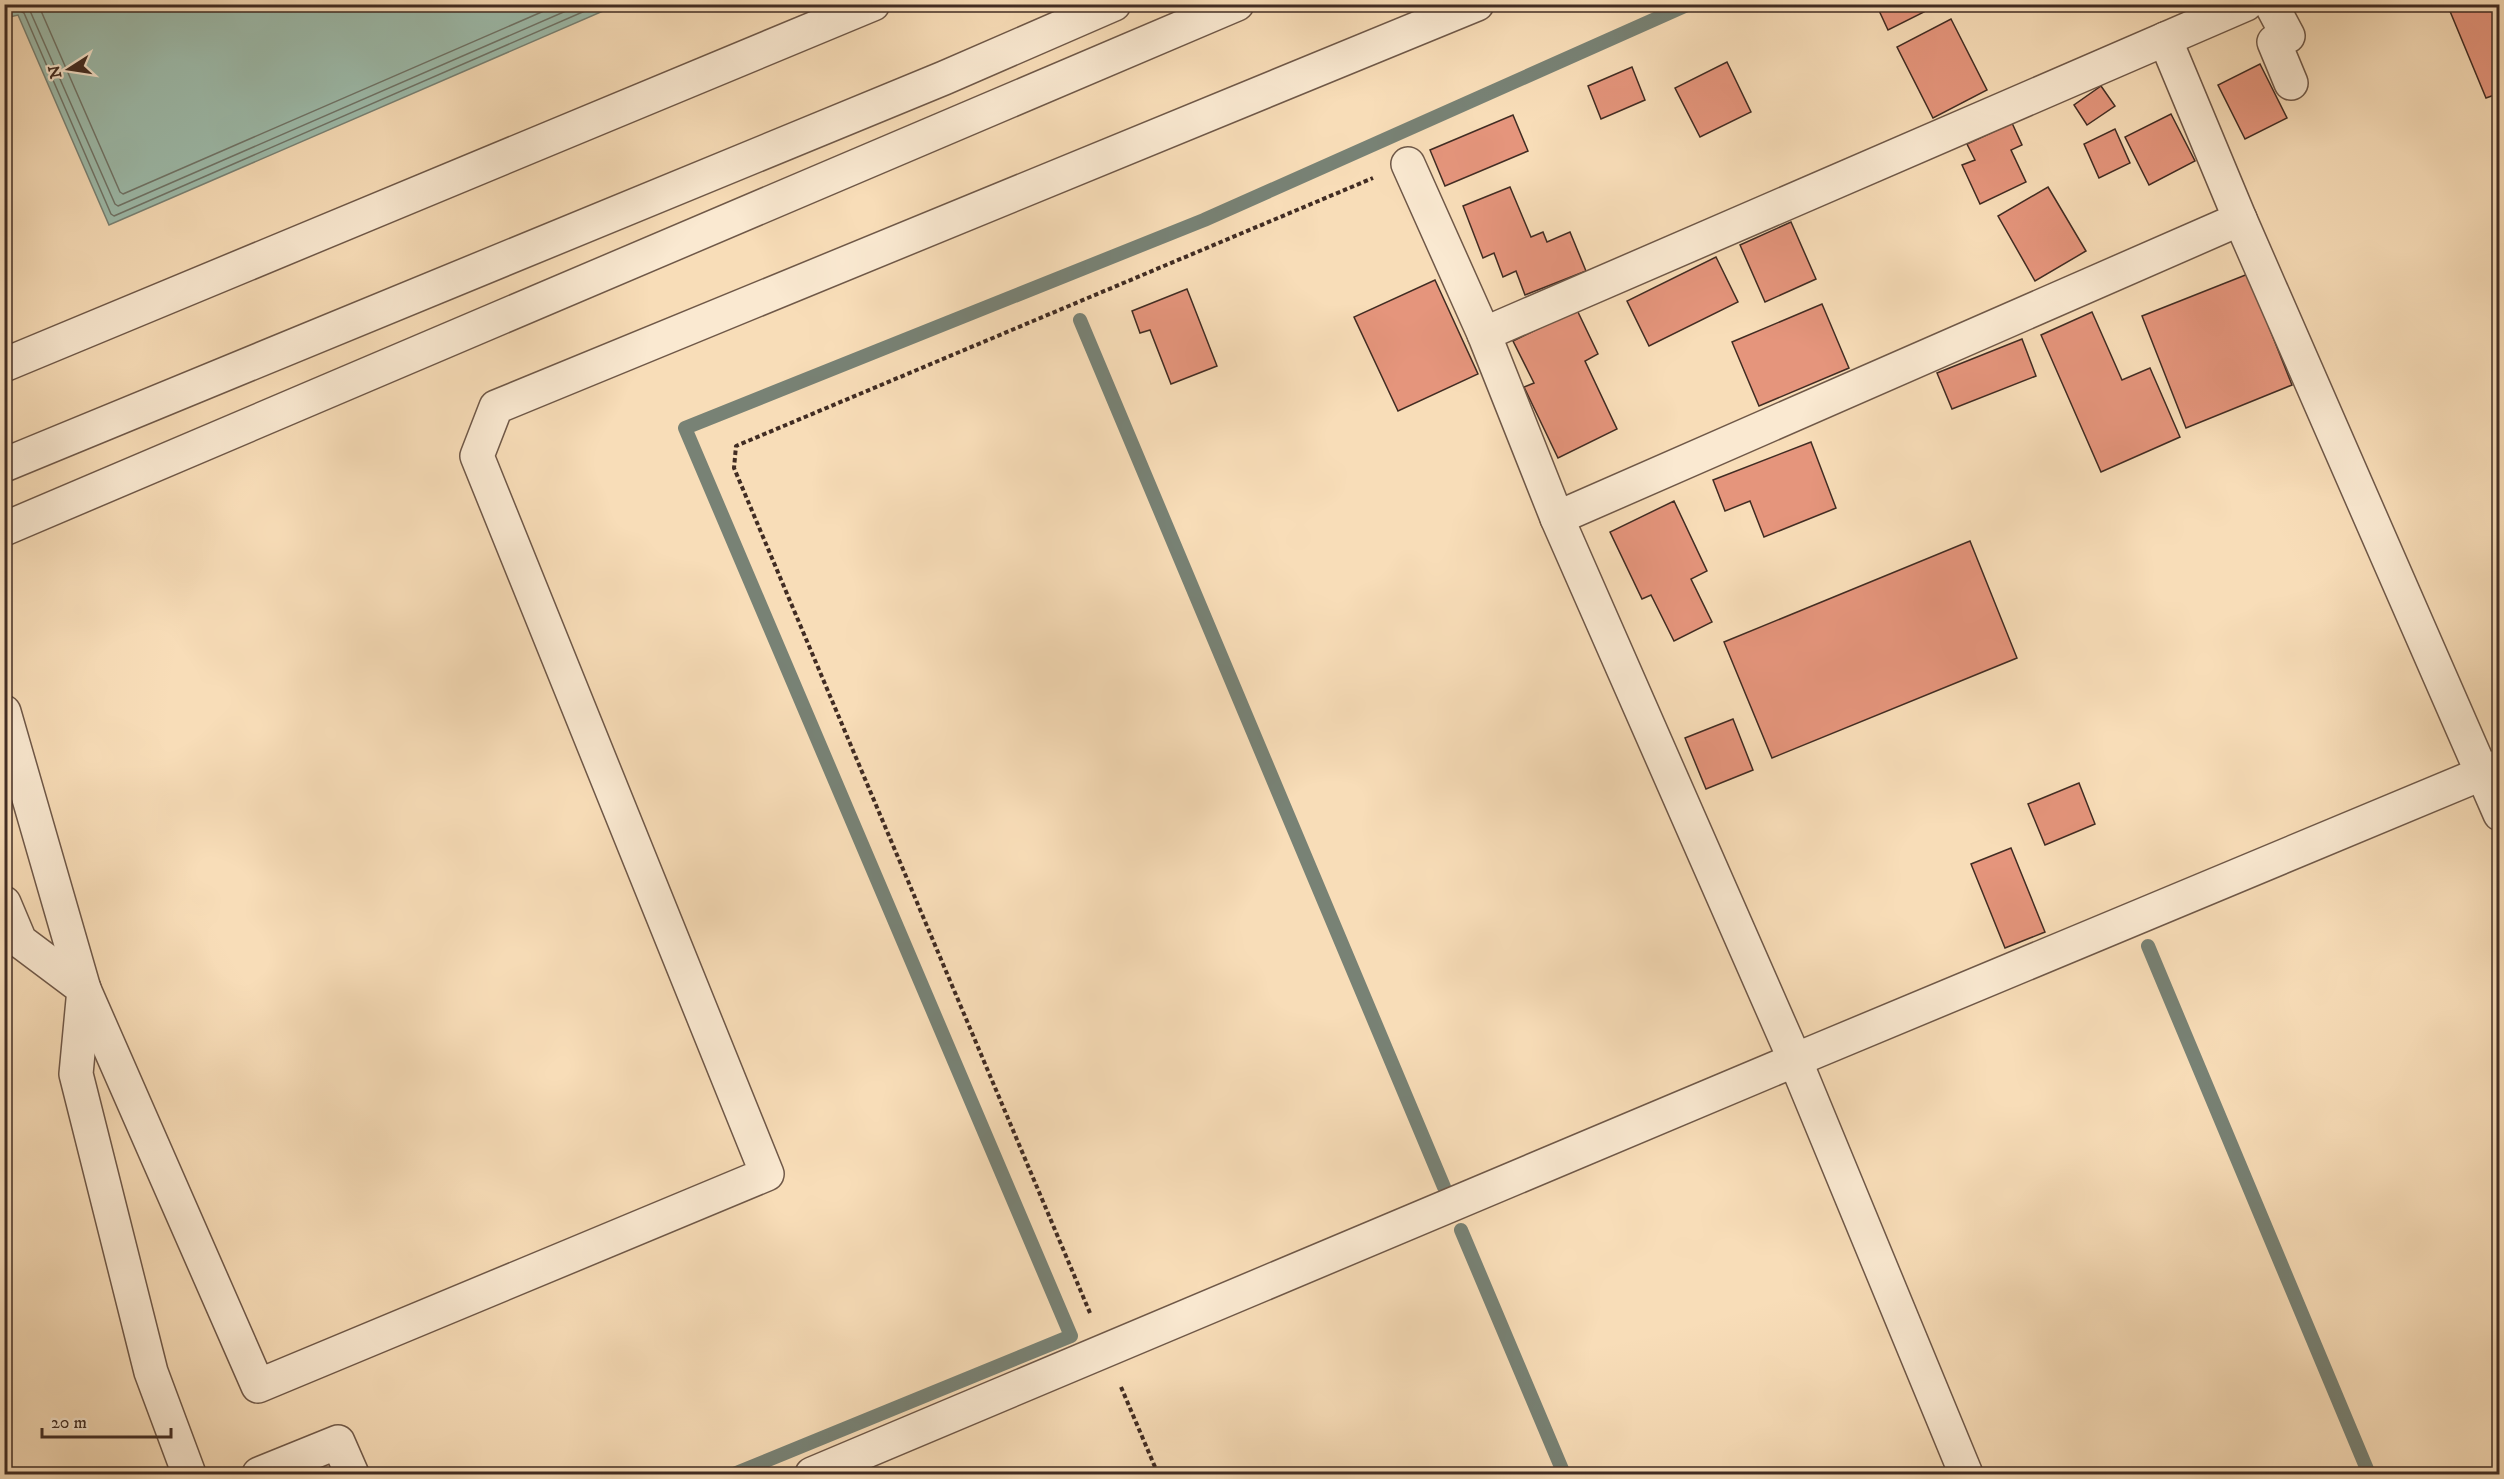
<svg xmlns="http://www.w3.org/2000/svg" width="2504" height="1479" viewBox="0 0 2504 1479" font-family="'IM FELL DW Pica',serif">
<rect width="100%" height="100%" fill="#f8ddb8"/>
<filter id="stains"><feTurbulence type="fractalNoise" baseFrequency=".00333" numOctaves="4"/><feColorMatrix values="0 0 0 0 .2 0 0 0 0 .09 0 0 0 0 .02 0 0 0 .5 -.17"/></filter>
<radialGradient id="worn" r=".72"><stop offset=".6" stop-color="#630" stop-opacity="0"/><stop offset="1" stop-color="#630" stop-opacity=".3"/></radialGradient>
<!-- water -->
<path fill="#9dbcac" stroke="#788275" stroke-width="1.5" d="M5,4H616L617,5L109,225L18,15L5,18Z"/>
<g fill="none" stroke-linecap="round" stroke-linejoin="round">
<!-- shore -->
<g stroke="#6f7468" stroke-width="1.5">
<path d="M27,4L115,204L118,206L582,4"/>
<path d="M38,4L120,192L123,194L560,4"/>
<path d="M4,12L17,9L24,13L111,214L114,216L601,4"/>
</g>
<!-- stream -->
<g stroke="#788275" stroke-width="14">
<path d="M1080,320L1444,1187"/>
<path d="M2148,946L2369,1474"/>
<path d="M1461,1230L1564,1474"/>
<path d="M4,1472L5,1474"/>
<path d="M734,1474L1071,1336L685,428L1204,220L1689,4"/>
</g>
</g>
<!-- building -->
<g fill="#e5957c" stroke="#412c23" stroke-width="1.5">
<path d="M1876,4H1920L1924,12L1888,30Z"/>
<path d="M2427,4H2441L2429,10Z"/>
<path d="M2447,4H2500V93L2486,98Z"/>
<path d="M1951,19L1987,90L1933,118L1897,47Z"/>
<path d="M1727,62L1751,112L1700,137L1675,88Z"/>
<path d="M2260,64L2287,118L2245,139L2218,85Z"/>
<path d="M1632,67L1645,100L1601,119L1588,86Z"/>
<path d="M2101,86L2115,106L2087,125L2074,105Z"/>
<path d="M2171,114L2195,161L2149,185L2125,137Z"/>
<path d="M1513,115L1528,151L1445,186L1430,150Z"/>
<path d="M2012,123L2022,145L2011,150L2026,182L1980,204L1962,165L1975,160L1967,144Z"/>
<path d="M2115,129L2130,163L2099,178L2084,144Z"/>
<path d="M1510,187L1531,237L1543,232L1547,242L1570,232L1586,271L1525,295L1516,271L1503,277L1494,253L1483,258L1463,206Z"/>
<path d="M2048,187L2086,251L2035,281L1998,216Z"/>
<path d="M1791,222L1816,279L1765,302L1740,245Z"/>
<path d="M1716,257L1738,302L1649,346L1627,301Z"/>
<path d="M2248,274L2292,385L2186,428L2142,316Z"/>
<path d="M1435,280L1478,374L1398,411L1354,317Z"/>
<path d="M1187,289L1217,366L1171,384L1150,330L1140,333L1132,311Z"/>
<path d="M1822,304L1849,368L1759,406L1732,342Z"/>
<path d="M1577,310L1598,354L1585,361L1617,429L1558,458L1524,387L1534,383L1513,341Z"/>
<path d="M2092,312L2122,380L2150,368L2180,437L2101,472L2041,335Z"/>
<path d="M2022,339L2036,376L1952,409L1937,373Z"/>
<path d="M1811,442L1836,508L1764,537L1750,501L1725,511L1713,480Z"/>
<path d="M1674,501L1707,571L1691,579L1712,622L1674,641L1651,595L1642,599L1610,532Z"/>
<path d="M1970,541L2017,658L1772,758L1724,642Z"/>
<path d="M1733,719L1753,770L1706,789L1685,738Z"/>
<path d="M2079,783L2095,824L2045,845L2028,804Z"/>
<path d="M2011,848L2045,932L2005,948L1971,864Z"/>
</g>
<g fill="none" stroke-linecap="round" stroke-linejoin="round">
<defs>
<g id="minor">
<path d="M2271,4L2288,36L2274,42L2291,83"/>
<path d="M2165,39L2240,219L2500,814"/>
<path d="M1408,164L1484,334L1557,518L1795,1060L1966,1474"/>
<path d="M1484,334L2246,4"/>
<path d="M4,365L873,4"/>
<path d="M4,465L944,78L1114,4"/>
<path d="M1557,518L2240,219"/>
<path d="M4,529L1237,4"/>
<path d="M4,712L84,989L258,1386L767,1174L477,456L496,407L1477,4"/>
<path d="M4,903L20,941L84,989L76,1074L151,1372L189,1474"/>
<path d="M259,1474L338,1442L352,1474"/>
<path d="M812,1474L1795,1060L2500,766"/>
</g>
</defs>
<!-- minor casing -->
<use href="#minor" stroke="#6f5848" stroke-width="36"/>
<!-- path -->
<g stroke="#412c23" stroke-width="4" stroke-dasharray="4.5 3" stroke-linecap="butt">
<path d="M1090,1313L734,468L736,446L1373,178"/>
<path d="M1121,1387L1158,1474"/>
</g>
<!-- minor -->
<use href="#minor" stroke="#fae9d1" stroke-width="33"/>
</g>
<!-- margin -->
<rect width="2504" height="1479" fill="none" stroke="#f8ddb8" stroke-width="24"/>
<rect x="6" y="6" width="2492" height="1467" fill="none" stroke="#412c23" stroke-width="3"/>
<rect x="12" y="12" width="2480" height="1455" fill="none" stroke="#412c23" stroke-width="1.5"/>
<!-- north arrow -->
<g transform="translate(69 69) rotate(258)" stroke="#fae9d1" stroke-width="4.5" paint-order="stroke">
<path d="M0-4.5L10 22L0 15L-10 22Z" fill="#412c23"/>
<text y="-9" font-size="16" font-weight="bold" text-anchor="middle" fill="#412c23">N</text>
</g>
<!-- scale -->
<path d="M42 1428v9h129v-9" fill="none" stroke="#412c23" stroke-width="3"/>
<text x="51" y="1428" font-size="18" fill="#412c23" stroke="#fae9d1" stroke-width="4.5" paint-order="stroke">20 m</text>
<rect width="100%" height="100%" filter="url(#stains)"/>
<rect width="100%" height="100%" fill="url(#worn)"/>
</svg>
